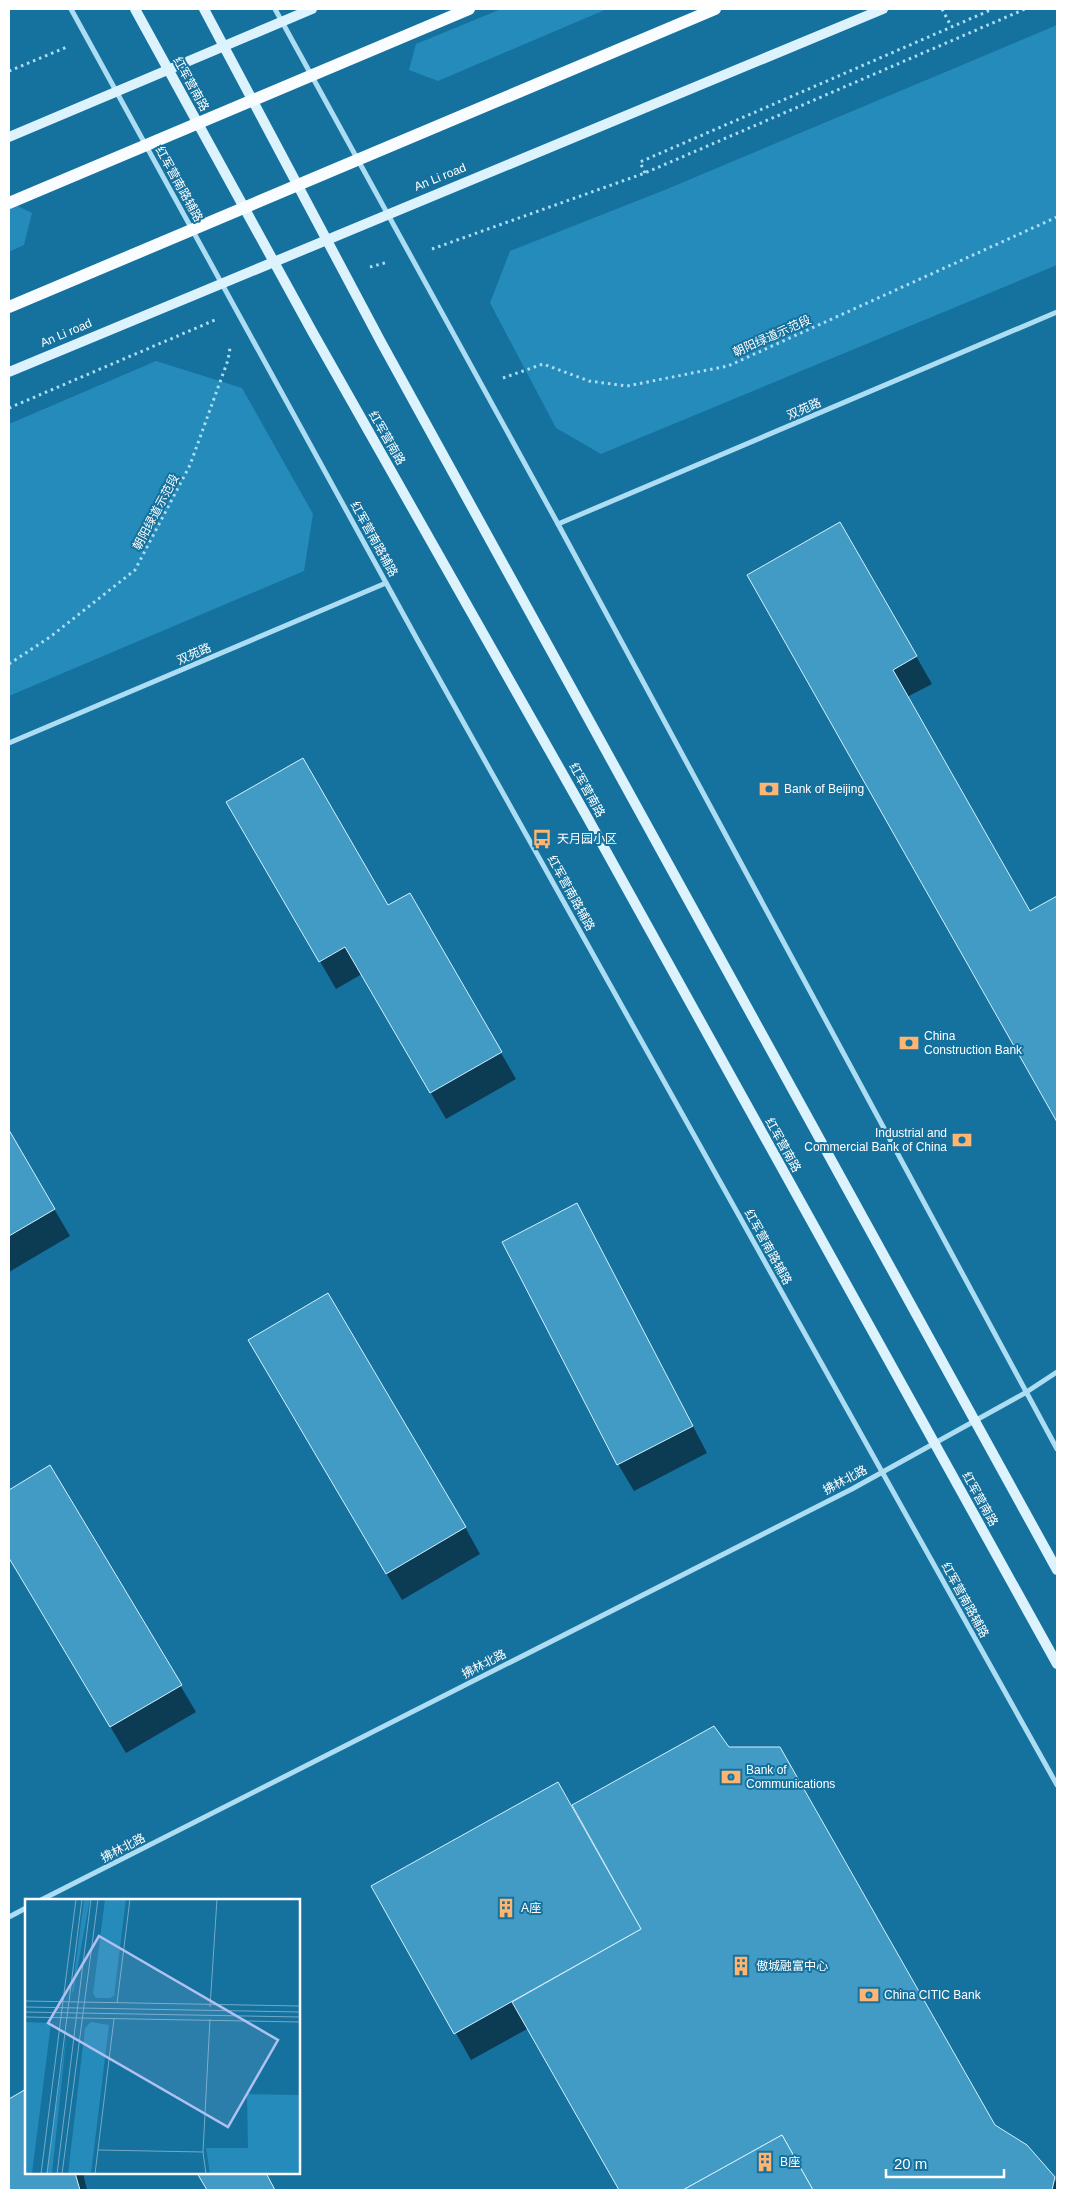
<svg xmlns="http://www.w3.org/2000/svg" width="1066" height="2199" viewBox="0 0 1066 2199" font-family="Arial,'Noto Sans SC',sans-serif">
<rect width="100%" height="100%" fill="#15719e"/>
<!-- green -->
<g fill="#248bbb">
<path d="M501,9H607L438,81L409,70L416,44Z"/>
<path d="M1057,25V265L601,454L556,428L490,303L510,251L667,189Z"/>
<path d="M9,202L32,213L24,245L9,252Z"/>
<path d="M156,361L242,388L313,514L304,571L9,696V424Z"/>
</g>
<!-- shadow -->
<g fill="#0007">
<path d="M840,523L932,684L907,697L1030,913L1057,898V1119L748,575Z"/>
<path d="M228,802L388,907L410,894L516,1079L446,1119L362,974L336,989Z"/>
<path d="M9,1132L70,1236L9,1272Z"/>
<path d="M577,1204L707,1453L634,1491L618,1464Z"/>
<path d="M265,1367L465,1527L480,1554L402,1600Z"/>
<path d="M50,1467L196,1712L126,1753L9,1557V1491Z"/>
<path d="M714,1727L995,2126L1054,2178L1057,2184V2190H620L529,2028L471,2060L373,1886L571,1807Z"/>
<path d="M26,2091V2173H83L87,2190H9V2100Z"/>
<path d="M199,2173H265L275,2190H209Z"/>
</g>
<!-- building -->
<g fill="#429bc5" stroke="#d5f0fd">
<path d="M840,522L917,656L893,670L1030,911L1057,896V1122L747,575Z"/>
<path d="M303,758L388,905L410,893L502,1052L430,1093L345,947L319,962L226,802Z"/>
<path d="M9,1130L55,1209L9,1236Z"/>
<path d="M577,1203L693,1426L617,1465L502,1242Z"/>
<path d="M328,1293L466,1527L386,1574L248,1340Z"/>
<path d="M50,1465L182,1685L110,1727L9,1558V1490Z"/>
<path d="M714,1726L729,1747H780L995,2125L1027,2145L1055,2177L1052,2190H813L782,2135L683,2190H619L512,2002L641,1929L572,1805Z"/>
<path d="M558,1782L641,1929L454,2034L371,1886Z"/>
<path d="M26,2089V2173H75L80,2190H9V2099Z"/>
<path d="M782,2135L813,2190H683Z"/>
<path d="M197,2173H266L275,2190H207Z"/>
</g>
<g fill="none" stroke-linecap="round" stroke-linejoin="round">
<!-- path -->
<g stroke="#acddf3" stroke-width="3" stroke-dasharray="2.5 4" stroke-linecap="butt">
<path d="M942,9L951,26"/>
<path d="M9,71L67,47"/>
<path d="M645,173L640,162L993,9"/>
<path d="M432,249L645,173L1025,9"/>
<path d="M370,267L388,262"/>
<path d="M503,378L543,364L589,381L627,386L728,366L1057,217"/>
<path d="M9,408L215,320"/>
<path d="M9,664L50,637L135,570L190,465L228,360L230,348"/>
</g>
<!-- street -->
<g stroke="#acddf3" stroke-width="5">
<path d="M71,9L418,641L1057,1785"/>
<path d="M275,9L558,524L1057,1449"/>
<path d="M558,524L1057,312"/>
<path d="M9,743L386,583"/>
<path d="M41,1900L852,1489L1025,1393L1057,1372"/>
<path d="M9,1917L26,1908"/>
</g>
<!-- secondary -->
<g stroke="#dcf2fd" stroke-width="10">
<path d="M135,9L313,333L586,815L1057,1664"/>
<path d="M204,9L381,342L1057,1570"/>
<path d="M9,137L312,9"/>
<path d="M9,372L883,9"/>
</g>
<!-- primary -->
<g stroke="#f9fdff" stroke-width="12">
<path d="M9,203L469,9"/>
<path d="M9,307L715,9"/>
</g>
</g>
<!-- icons -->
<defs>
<symbol id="bank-bare" viewBox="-9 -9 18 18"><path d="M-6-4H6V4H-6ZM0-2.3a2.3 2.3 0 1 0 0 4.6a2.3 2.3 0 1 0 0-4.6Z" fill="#ffb46f" stroke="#15719e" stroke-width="2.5" paint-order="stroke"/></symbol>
<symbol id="bus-bare" viewBox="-9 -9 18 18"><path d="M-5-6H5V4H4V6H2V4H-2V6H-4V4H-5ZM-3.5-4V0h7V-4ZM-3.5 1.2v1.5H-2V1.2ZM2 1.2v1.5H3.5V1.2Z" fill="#ffb46f" stroke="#15719e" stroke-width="2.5" paint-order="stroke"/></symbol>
<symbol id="building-bare" viewBox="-9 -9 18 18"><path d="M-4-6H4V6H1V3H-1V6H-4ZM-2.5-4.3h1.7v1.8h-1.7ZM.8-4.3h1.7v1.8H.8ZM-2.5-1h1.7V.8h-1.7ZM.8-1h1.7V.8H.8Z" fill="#ffb46f" stroke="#15719e" stroke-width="2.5" paint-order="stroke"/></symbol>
</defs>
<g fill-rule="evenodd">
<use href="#bank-bare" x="755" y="775" width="28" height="28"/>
<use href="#bus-bare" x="528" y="825" width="28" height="28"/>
<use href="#bank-bare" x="895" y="1029" width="28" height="28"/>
<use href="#bank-bare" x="948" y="1126" width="28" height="28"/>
<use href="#bank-bare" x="717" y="1763" width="28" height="28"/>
<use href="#building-bare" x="492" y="1894" width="28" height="28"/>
<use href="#building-bare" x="727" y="1952" width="28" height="28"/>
<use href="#bank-bare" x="855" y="1981" width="28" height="28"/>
<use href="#building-bare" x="751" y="2148" width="28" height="28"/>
</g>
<g text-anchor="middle" stroke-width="4" stroke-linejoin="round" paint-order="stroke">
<!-- street labels -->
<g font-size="12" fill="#fff" stroke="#15719e">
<text transform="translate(191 84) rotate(61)" y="4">红军营南路</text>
<text transform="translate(440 177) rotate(-22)" y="4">An Li road</text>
<text transform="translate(179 184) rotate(61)" y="4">红军营南路辅路</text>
<text transform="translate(66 333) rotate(-23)" y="4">An Li road</text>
<text transform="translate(772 336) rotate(-24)" y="4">朝阳绿道示范段</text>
<text transform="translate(804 409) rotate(-23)" y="4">双苑路</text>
<text transform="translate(387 438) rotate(60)" y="4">红军营南路</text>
<text transform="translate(156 512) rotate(-62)" y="4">朝阳绿道示范段</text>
<text transform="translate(374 539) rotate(61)" y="4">红军营南路辅路</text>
<text transform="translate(194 654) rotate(-23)" y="4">双苑路</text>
<text transform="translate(587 790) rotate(61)" y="4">红军营南路</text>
<text transform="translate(571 893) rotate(61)" y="4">红军营南路辅路</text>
<text transform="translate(783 1145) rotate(61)" y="4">红军营南路</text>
<text transform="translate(768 1247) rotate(61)" y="4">红军营南路辅路</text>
<text transform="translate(845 1480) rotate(-28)" y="4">拂林北路</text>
<text transform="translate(980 1499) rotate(61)" y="4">红军营南路</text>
<text transform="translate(965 1600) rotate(61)" y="4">红军营南路辅路</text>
<text transform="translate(484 1664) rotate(-27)" y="4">拂林北路</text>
<text transform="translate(123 1848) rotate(-27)" y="4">拂林北路</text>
</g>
<!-- poi labels -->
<g font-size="12" fill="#fff" stroke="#15719e" text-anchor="start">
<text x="784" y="793">Bank of Beijing</text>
<text x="557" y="843">天月园小区</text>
<text x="924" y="1040">China<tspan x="924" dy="14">Construction Bank</tspan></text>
<text x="947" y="1137" text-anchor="end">Industrial and<tspan x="947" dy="14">Commercial Bank of China</tspan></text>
<text x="746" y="1774">Bank of<tspan x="746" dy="14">Communications</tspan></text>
<text x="521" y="1912">A座</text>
<text x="756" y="1970">傲城融富中心</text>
<text x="884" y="1999">China CITIC Bank</text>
<text x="780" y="2166">B座</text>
</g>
</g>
<!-- overview -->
<g transform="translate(25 1899)">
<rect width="275" height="275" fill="#15719e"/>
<path d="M59,0H65L48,94L47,93ZM80,0H101L89,97L85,99H71L68,95ZM0,123L26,124L7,275H0ZM66,123L84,126L66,275H43L60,129ZM42,132L27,275H21ZM222,195L275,196V275H185L181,249H223Z" fill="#248bbb"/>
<path fill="none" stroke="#73aac5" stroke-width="1" d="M0,102L275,107M92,104L105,0M0,108L275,113M185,108L192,0M0,113L275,118M0,118L275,123M73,251L178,253M16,275L51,0M22,275L57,0M32,275L66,0M37,275L73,0M70,275L89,120M181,275L178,253L185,120"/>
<path fill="#b0c1f1" fill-opacity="0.15" stroke="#b0c1f1" stroke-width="2.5" d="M74,37L253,141L203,228L23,124Z"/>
<rect width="275" height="275" fill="none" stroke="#fff" stroke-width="2.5"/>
</g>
<!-- border -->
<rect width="1066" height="2199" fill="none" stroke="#ffffff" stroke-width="20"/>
<!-- scale -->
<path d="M886 2169v8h118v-8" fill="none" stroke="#ffffff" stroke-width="2.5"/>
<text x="894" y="2169" font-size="15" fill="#ffffff" stroke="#15719e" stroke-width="4" paint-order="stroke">20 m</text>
</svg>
